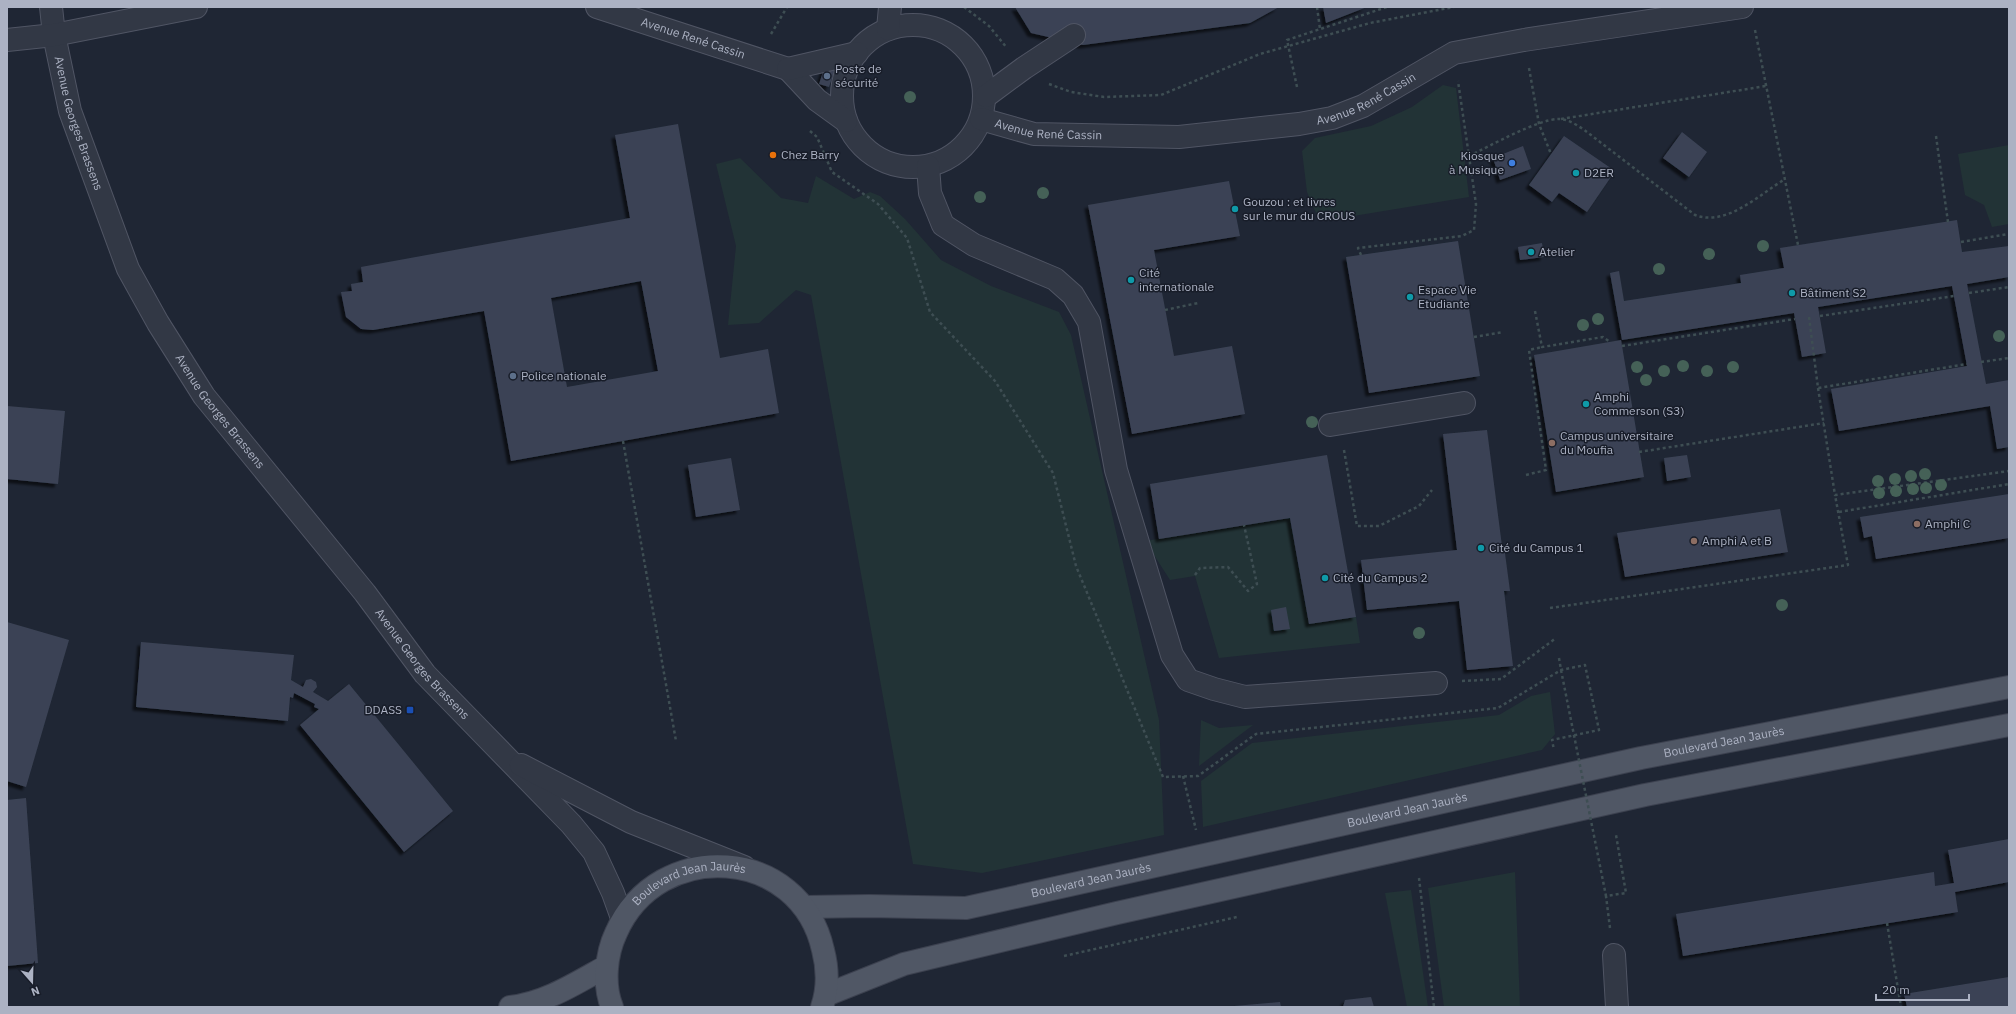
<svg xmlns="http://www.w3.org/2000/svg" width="2016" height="1014" viewBox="0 0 2016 1014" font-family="'IBM Plex Sans',sans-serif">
<defs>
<filter id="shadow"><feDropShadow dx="-3.5" dy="3.5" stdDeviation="1" flood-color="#0009"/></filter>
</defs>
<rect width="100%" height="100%" fill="#1f2634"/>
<!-- green -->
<g fill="#223336">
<path d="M1443,85L1456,88L1469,197L1335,219L1316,213L1307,192L1302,151L1315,138L1371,126L1412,107Z"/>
<path d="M2009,145V224L1992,227L1984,205L1965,195L1958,154Z"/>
<path d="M740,158L781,198L808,203L816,176L854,199L870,192L880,196L905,219L941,260L991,286L1059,312L1071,335L1159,720L1164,835L982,873L913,864L811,295L796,290L759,323L728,325L736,246L716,164Z"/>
<path d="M1290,518L1309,624L1356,617L1360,643L1219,658L1195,576L1170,580L1145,541Z"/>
<path d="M1550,692L1555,734L1542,750L1203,827L1201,781L1252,743L1499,715L1531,696Z"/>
<path d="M1201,720L1219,728L1253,725L1199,766Z"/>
<path d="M1515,872L1520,1007H1444L1428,888Z"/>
<path d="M1411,890L1428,1007H1407L1385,893Z"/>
</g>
<!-- building -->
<g fill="#3b4355" fill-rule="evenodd" filter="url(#shadow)">
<path d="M1015,7H1279L1250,23L1083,45L1031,33Z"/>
<path d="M1323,7H1367L1326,23Z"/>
<path d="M825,66L835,69L829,87L819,84Z"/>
<path d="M678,124L720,358L768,349L779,413L511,461L484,311L373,330L361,329L346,317L341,292L352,291L351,284L363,282L361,267L630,218L615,135ZM641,281L658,371L567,387L551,298Z"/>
<path d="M1682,132L1707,152L1689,177L1663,158Z"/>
<path d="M1564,136L1615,171L1587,212L1559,193L1552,202L1529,185Z"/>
<path d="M1523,146L1531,169L1500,180L1493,158Z"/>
<path d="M1229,181L1240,236L1154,250L1174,356L1232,346L1245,414L1132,434L1088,205Z"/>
<path d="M1957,220L1962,252L2009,246V277L1967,284L1986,384L2009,380V447L1997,449L1990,406L1839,431L1831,389L1967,366L1952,286L1818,307L1826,353L1802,357L1794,313L1622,340L1610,273L1619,271L1624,301L1741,283L1740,275L1784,268L1780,248Z"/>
<path d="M1458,241L1480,376L1369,393L1346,257Z"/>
<path d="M1542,243L1544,257L1520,260L1518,247Z"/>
<path d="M1621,340L1644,477L1556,492L1534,355Z"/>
<path d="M7,406L65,411L58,484L7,479Z"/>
<path d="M1487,430L1502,546H1504L1510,591H1504L1513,666L1467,670L1459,601L1367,610L1361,560L1457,550L1443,434Z"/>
<path d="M1327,455L1356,617L1309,624L1290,518L1159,539L1150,484Z"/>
<path d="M1687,455L1691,477L1667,481L1664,458Z"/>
<path d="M731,458L740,510L696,517L688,465Z"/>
<path d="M2009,494V538L1876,559L1872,536L1864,538L1860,517Z"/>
<path d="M1780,509L1788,552L1625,577L1617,533Z"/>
<path d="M1286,607L1290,629L1274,631L1271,610Z"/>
<path d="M7,622L69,640L26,787L7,781Z"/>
<path d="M141,642L294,655L291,680L303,687L306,680L311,679L316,682L317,687L313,692L328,701L349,684L453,811L404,852L300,725L319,709L314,707L315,704L294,693L293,698L290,697L288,721L136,707Z"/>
<path d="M26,798L38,963L7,966V800Z"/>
<path d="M2009,839V882L1955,892L1958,912L1683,956L1676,914L1934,872L1935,886L1954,883L1948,850Z"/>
<path d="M2009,977V1007H1907L1904,994Z"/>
<path d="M1371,997L1374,1007H1343L1345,1000Z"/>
<path d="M1280,1002L1281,1007H1234V1006Z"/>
</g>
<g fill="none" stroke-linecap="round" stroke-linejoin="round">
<defs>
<g id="minor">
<path id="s1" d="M51,7L54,35L70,111L128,269L158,323L204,396L365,593L425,674L571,824L594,852L613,893L622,918"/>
<path id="s2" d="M597,7L788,69"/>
<circle cx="913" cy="96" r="71"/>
<path d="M888,29L890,7"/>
<path d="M7,40L54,35L196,7"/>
<path d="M788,69L817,100L846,121"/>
<path d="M788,69L857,53"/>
<path d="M986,96L1024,68L1074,35"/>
<path id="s3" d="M981,119L1034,134L1179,137L1299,124L1332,118L1363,106L1454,53L1524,40L1742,7"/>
<path d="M928,166L930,193L943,225L974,245L1055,279L1073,295L1089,322L1116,470L1172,655L1188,680L1214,689L1245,697L1436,683"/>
<path d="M1330,425L1464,403"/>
<path d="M521,765L631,822L744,867"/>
<path d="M1614,955L1617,1007"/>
</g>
<g id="major">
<path id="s4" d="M804,907L869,906L966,908L1641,758L2009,687"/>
<path d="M826,995L904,964L1117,913L1645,795L2009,725"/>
<path d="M510,1007C546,1003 576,983 607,966"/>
<path id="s5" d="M612,1007C603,985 606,954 616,933C658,837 800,846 823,950C828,969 828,989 822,1007"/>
</g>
</defs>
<!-- minor casing -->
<use href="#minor" stroke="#505564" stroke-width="24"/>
<!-- major casing -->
<use href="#major" stroke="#3c414f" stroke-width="24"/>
<!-- path -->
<g stroke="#3e4e53" stroke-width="2.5" stroke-dasharray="3 3" stroke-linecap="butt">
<path d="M964,7L989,26L1007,48"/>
<path d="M1317,7L1320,29"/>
<path d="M1755,30L1798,245"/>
<path d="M771,34L787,7"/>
<path d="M1529,68L1539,124L1551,154"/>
<path d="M1049,84L1071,92L1104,97L1161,95L1260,54L1370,23L1454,7"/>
<path d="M1297,87L1287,40L1387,7"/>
<path d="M1561,119L1766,86"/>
<path d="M810,131L817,137L832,172L878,204L907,238L930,312L995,381L1053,473L1076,566L1163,777L1198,776L1256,734L1498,708L1561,670L1585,665L1599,730L1552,740L1554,750"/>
<path d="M1936,136L1948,222"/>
<path d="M1469,156C1490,146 1538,119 1559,119C1569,119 1580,127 1587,132L1695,215C1726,227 1759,195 1785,179"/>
<path d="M1961,242L2009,234"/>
<path d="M1361,255L1358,248L1462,236L1474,230L1476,204L1458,81"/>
<path d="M1969,293L2009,287"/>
<path d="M1165,310L1198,303"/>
<path d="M1535,311L1542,347L1603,337L1610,342"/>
<path d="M1820,316L1954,296"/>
<path d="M1809,317L1818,388L1967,364"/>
<path d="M1474,337L1503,332"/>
<path d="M1622,346L1795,319"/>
<path d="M1981,362L2009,358"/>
<path d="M1818,388L1835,495L2009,471"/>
<path d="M623,441L676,741"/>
<path d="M1344,450L1357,526H1379L1419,506L1432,490"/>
<path d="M1639,452L1824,423"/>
<path d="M1526,475L1546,470L1529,350L1542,347"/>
<path d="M1839,512L2009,484"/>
<path d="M1195,575L1200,568L1228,567L1248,591L1257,584L1244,525"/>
<path d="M1550,608L1848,565L1835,495"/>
<path d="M1559,658L1561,670"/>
<path d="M1462,681L1501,679L1556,638"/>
<path d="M1183,776L1196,830"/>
<path d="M1419,878L1434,1007"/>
<path d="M1887,923L1901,1007"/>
<path d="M1610,928L1606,896L1626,893L1616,835"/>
<path d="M1064,956L1237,917"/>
</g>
<!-- minor -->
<use href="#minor" stroke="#323845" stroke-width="22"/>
<!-- major -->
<use href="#major" stroke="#505765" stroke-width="22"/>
<!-- path-bridge -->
<path stroke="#3e4e53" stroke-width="2.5" stroke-dasharray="3 3" stroke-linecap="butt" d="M1561,670L1606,896"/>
</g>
<!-- trees -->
<g fill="#456157">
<circle cx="910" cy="97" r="6"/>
<circle cx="1043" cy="193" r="6"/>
<circle cx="980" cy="197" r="6"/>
<circle cx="1763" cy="246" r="6"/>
<circle cx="1709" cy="254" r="6"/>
<circle cx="1659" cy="269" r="6"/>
<circle cx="1598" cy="319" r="6"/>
<circle cx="1583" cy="325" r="6"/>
<circle cx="1999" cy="336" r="6"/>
<circle cx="1683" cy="366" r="6"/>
<circle cx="1637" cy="367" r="6"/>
<circle cx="1733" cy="367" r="6"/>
<circle cx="1664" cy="371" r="6"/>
<circle cx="1707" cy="371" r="6"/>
<circle cx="1646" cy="380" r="6"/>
<circle cx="1312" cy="422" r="6"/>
<circle cx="1925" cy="474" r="6"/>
<circle cx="1911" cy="476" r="6"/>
<circle cx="1895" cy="479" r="6"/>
<circle cx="1878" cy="481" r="6"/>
<circle cx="1941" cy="485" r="6"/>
<circle cx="1926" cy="488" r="6"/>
<circle cx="1913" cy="489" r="6"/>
<circle cx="1896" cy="491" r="6"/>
<circle cx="1879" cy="493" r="6"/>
<circle cx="1782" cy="605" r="6"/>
<circle cx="1419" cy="633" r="6"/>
</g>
<!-- markers -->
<g fill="#5c6f8a" stroke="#181d29" stroke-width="1.5">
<circle cx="827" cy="76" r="4"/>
<circle cx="513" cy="376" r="4"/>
</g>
<circle fill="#e8710a" stroke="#181d29" stroke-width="1.5" cx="773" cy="155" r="4"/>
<circle fill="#3f7fe0" stroke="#181d29" stroke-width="1.5" cx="1512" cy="163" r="4"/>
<g fill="#0f9aa8" stroke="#181d29" stroke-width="1.5">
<circle cx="1576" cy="173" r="4"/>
<circle cx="1235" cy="209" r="4"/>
<circle cx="1531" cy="252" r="4"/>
<circle cx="1131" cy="280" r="4"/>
<circle cx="1792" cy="293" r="4"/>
<circle cx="1410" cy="297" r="4"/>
<circle cx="1586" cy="404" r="4"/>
<circle cx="1481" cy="548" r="4"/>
<circle cx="1325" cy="578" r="4"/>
</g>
<g fill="#8d6e63" stroke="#181d29" stroke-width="1.5">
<circle cx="1552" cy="443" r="4"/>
<circle cx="1917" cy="524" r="4"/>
<circle cx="1694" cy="541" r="4"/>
</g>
<rect fill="#1a4fb4" stroke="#181d29" stroke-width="1.5" x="406" y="706" width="8" height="8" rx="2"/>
<g text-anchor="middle" stroke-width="3" stroke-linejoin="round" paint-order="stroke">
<!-- street labels -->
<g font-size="12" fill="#acb2c3" stroke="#181d29">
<text dy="4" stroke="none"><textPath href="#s2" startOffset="101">Avenue René Cassin</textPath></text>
<text dy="4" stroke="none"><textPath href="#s3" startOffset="393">Avenue René Cassin</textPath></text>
<text dy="4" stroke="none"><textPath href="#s1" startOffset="120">Avenue Georges Brassens</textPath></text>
<text dy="4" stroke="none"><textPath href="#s3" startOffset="69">Avenue René Cassin</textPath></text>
<text dy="4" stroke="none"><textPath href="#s1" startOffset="444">Avenue Georges Brassens</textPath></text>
<text dy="4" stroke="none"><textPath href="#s1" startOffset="768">Avenue Georges Brassens</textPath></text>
<text dy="4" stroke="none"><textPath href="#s4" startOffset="938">Boulevard Jean Jaurès</textPath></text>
<text dy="4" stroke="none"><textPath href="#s4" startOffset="614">Boulevard Jean Jaurès</textPath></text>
<text dy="4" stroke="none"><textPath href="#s4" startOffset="290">Boulevard Jean Jaurès</textPath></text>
<text dy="4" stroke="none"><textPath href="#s5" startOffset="172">Boulevard Jean Jaurès</textPath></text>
</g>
<!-- poi labels -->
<g font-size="12" fill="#acb2c3" stroke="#181d29" text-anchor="start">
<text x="835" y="73">Poste de<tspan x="835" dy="14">sécurité</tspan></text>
<text x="781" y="159">Chez Barry</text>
<text x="1504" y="160" text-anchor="end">Kiosque<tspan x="1504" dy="14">à Musique</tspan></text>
<text x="1584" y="177">D2ER</text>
<text x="1243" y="206">Gouzou : et livres<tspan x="1243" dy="14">sur le mur du CROUS</tspan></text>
<text x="1539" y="256">Atelier</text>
<text x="1139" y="277">Cité<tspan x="1139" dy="14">internationale</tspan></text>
<text x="1418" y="294">Espace Vie<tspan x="1418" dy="14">Etudiante</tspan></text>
<text x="1800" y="297">Bâtiment S2</text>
<text x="521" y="380">Police nationale</text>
<text x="1594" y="401">Amphi<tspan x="1594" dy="14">Commerson (S3)</tspan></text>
<text x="1560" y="440">Campus universitaire<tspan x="1560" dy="14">du Moufia</tspan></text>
<text x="1925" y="528">Amphi C</text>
<text x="1702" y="545">Amphi A et B</text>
<text x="1489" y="552">Cité du Campus 1</text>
<text x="1333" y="582">Cité du Campus 2</text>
<text x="402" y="714" text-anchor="end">DDASS</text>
</g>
</g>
<!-- border -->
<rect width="2016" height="1014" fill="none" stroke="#acb2c3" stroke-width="16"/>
<!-- north arrow -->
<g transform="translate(32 982) rotate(160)" stroke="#181d29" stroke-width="3" paint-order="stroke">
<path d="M0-3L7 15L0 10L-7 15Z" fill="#acb2c3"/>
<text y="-6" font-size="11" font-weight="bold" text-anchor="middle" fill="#acb2c3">N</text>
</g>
<!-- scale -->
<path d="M1876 994v6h93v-6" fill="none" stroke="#acb2c3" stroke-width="2"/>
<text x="1882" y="994" font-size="12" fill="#acb2c3" stroke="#181d29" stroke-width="3" paint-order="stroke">20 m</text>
</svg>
